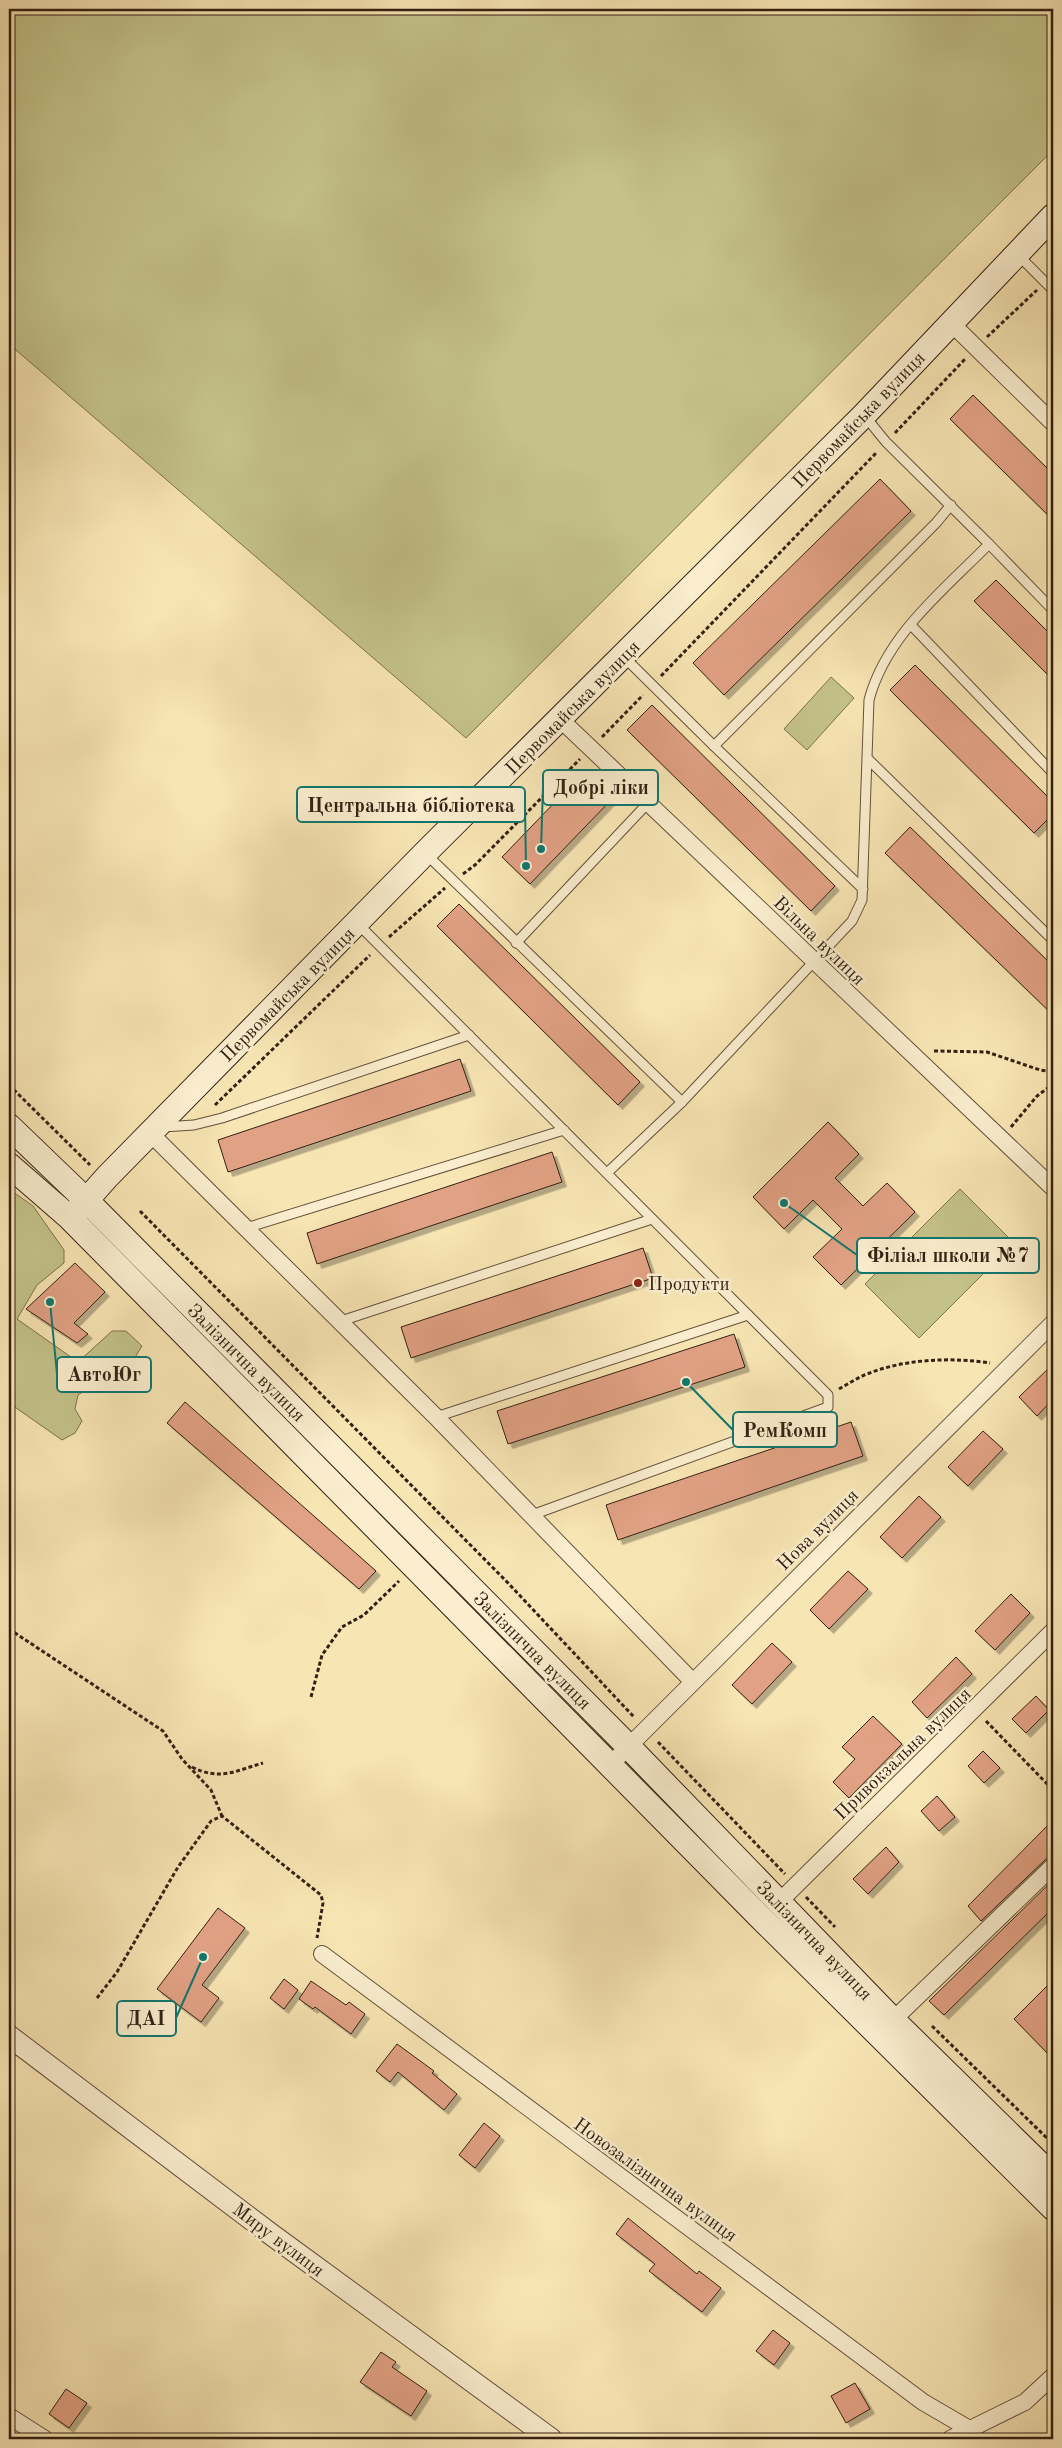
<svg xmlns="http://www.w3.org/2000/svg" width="1062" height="2448" viewBox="0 0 1062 2448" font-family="'Old Standard TT',serif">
<defs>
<filter id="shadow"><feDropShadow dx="4.5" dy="4.5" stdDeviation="0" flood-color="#0004"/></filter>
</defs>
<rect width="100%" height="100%" fill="#f8e5b4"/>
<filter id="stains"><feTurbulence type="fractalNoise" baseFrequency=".004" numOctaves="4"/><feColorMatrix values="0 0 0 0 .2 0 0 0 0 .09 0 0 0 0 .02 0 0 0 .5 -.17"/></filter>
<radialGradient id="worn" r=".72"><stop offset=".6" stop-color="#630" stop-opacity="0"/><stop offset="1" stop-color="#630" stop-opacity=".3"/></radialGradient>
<!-- green -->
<g fill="#c4c289" stroke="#7c714e">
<path d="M9,9H1053V150L466,738L9,344Z"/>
<path d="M831,677L854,698L807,750L784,729Z"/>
<path d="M9,1189L33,1206L64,1250V1263L37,1285L17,1319L78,1362L112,1331H126L142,1346L129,1367L99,1381L78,1395L75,1409L82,1421L75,1433L62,1440L9,1403Z"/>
<path d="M960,1189L1014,1243L919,1338L865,1284Z"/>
</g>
<!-- building -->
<g fill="#e1a184" stroke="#342013" filter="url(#shadow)">
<path d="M973,395L1053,474V520L950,419Z"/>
<path d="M880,479L911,511L724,695L693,663Z"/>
<path d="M996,580L1053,637V680L974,601Z"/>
<path d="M915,665L1053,802V814L1034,833L890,690Z"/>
<path d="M652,705L835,886L811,911L627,730Z"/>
<path d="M585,771L613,798L530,884L502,857Z"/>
<path d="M910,827L1053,966V1015L885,853Z"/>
<path d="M459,904L640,1082L618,1105L437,926Z"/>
<path d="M460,1059L471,1091L228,1172L218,1140Z"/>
<path d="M828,1122L859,1154L835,1178L863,1206L887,1183L915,1212L841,1285L813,1257L842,1229L813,1200L784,1229L753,1197Z"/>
<path d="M552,1152L562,1182L317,1264L307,1233Z"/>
<path d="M643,1248L653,1278L411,1358L401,1327Z"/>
<path d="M75,1263L105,1292L74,1323L88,1334L77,1343L26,1309Z"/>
<path d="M734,1334L745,1367L508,1444L497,1411Z"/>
<path d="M1053,1364V1399L1037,1416L1019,1397Z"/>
<path d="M185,1402L376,1571L359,1589L167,1423Z"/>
<path d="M851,1422L863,1456L618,1540L606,1505Z"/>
<path d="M983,1431L1003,1449L968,1486L948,1467Z"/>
<path d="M919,1496L941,1517L902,1558L880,1537Z"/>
<path d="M848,1571L868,1589L829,1629L810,1610Z"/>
<path d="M1011,1594L1030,1613L995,1650L975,1631Z"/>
<path d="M772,1643L792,1662L752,1704L732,1685Z"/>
<path d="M956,1657L972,1674L927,1718L912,1702Z"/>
<path d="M1036,1696L1049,1710L1026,1733L1012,1719Z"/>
<path d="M873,1716L902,1744L849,1798L833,1782L855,1759L842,1747Z"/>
<path d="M983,1751L1000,1768L984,1783L968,1766Z"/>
<path d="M937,1796L955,1817L939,1831L921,1811Z"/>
<path d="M1053,1820V1856L1046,1859L981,1921L968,1906Z"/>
<path d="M886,1847L899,1862L868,1894L853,1879Z"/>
<path d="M1053,1880V1908L944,2015L929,2001Z"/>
<path d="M218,1908L245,1928L202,1985L219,1998L201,2022L157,1989Z"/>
<path d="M284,1979L298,1990L284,2009L270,1998Z"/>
<path d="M1053,1980V2059L1014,2019Z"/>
<path d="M311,1981L346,2005L349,2002L365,2014L351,2034L315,2007L313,2009L299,1999Z"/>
<path d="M397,2044L434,2071L432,2073L457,2094L444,2110L398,2072L390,2082L376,2071Z"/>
<path d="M484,2123L500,2136L475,2168L459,2155Z"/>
<path d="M628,2218L697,2274L699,2271L721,2288L702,2312L649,2271L655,2264L616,2234Z"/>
<path d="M773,2330L790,2343L774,2365L756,2351Z"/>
<path d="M381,2352L396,2362L392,2367L427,2391L411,2416L360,2382Z"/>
<path d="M855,2383L870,2409L846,2423L831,2396Z"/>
<path d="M66,2389L87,2403L69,2428L49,2414Z"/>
</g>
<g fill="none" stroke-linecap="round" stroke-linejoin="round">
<defs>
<g id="service">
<path d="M1018,255L1053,290"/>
<path d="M989,544L1053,610"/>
<path d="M911,625L1053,773"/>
<path d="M623,656L714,746L936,523L951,505"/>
<path d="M714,746L863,889"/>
<path d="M869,760L1053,940"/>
<path d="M425,853L682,1102"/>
<path d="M357,923L828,1395V1407L532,1515"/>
<path d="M516,943L648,803"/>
<path d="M163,1127L194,1125L222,1118L469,1035"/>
<path d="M607,1173L682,1102L852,921L862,900L869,700C886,635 944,590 989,544L886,442L864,415"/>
<path d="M246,1228L564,1130"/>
<path d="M341,1321L652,1219"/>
<path d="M436,1417L748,1315"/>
</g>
<g id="minor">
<path d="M951,323L1053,423"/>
<path d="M560,719L1053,1188"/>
<path d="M150,1133L436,1417L692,1681"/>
<path d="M610,1765L1053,1323"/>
<path d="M778,1903L1053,1631"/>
<path d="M322,1954L923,2402L971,2430"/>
<path d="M893,2020L1053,1866"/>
<path d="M9,2416L45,2439"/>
<path d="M950,2439L1025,2402L1053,2376"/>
</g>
<path id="tertiary" d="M9,2036L272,2235L551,2439"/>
<g id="secondary">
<path d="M9,1126L87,1201L628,1746L893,2020L1053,2177"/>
<path d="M9,1165L70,1218L761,1918L1053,2208"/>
<path d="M76,1212L107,1177L425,853L864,415L1053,216"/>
</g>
</defs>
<!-- service casing -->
<use href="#service" stroke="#65513b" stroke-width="11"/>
<!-- minor casing -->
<use href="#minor" stroke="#65513b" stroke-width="18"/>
<!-- tertiary casing -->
<use href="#tertiary" stroke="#65513b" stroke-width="23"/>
<!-- secondary casing -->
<use href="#secondary" stroke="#342013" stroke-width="26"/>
<!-- path -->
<g stroke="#342013" stroke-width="3" stroke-dasharray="4 2.5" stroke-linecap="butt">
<path d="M987,337L1037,290"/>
<path d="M895,433L965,359"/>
<path d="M661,676L877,452"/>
<path d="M602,737L643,695"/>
<path d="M463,874L475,865L580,759"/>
<path d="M389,937L445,888"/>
<path d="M934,1051L987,1052L1040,1070L1053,1072"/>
<path d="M9,1085L90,1165"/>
<path d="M215,1105L370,955"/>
<path d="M1011,1127L1037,1096L1053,1084"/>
<path d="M140,1211L508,1583L634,1717"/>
<path d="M839,1389C848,1384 857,1378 867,1374C904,1359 951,1357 990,1363"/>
<path d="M9,1629L163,1731L182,1759L211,1790L222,1816"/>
<path d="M311,1697L322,1655L342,1627L364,1615L399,1581"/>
<path d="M986,1721L1053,1790"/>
<path d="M658,1742L785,1874"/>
<path d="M192,1767C220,1781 235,1771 263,1763"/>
<path d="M806,1897L835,1927"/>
<path d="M97,1998L117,1972L178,1867L211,1821L222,1816L321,1895L323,1903L317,1938"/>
<path d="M932,2026L1053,2144"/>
</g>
<!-- service -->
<use href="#service" stroke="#faeece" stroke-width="9"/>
<!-- minor -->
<use href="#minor" stroke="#faeece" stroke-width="16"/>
<!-- tertiary -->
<use href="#tertiary" stroke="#faeece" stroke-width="21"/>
<!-- secondary -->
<use href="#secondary" stroke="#faeece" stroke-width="24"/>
</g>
<!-- markers -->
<circle fill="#8f2418" stroke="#faeece" stroke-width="2" cx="638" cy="1283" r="5"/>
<g text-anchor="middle" stroke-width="5" stroke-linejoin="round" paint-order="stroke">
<!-- street labels -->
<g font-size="19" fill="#342013" stroke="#faeece">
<text transform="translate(858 419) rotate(-46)" y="7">Первомайська вулиця</text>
<text transform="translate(572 707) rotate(-45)" y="7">Первомайська вулиця</text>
<text transform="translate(820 940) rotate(44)" y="7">Вільна вулиця</text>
<text transform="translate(287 994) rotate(-45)" y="7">Первомайська вулиця</text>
<text transform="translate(247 1362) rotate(45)" y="7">Залізнична вулиця</text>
<text transform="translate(817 1529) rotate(-45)" y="7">Нова вулиця</text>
<text transform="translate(533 1650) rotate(45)" y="7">Залізнична вулиця</text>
<text transform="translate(902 1753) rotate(-44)" y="7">Привокзальна вулиця</text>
<text transform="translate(815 1940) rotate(46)" y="7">Залізнична вулиця</text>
<text transform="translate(656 2179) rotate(36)" y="7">Новозалізнична вулиця</text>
<text transform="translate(279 2239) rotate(37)" y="7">Миру вулиця</text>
</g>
<!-- poi labels -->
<g font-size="19" fill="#342013" stroke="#faeece" text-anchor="start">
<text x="648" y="1290">Продукти</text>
</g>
</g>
<!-- callouts -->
<path fill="none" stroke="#0f766e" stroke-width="2" d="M541 849L543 787M526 866L525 805M784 1203L857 1255M50 1302L57 1374M686 1382L733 1430M203 1957L176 2018"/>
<g fill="#0f766e" stroke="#faeece" stroke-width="2">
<circle cx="541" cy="849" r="5"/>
<circle cx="526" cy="866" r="5"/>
<circle cx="784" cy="1203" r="5"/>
<circle cx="50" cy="1302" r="5"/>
<circle cx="686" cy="1382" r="5"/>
<circle cx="203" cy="1957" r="5"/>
</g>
<g fill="#faeece" stroke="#0f766e" stroke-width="2">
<rect x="543" y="770" width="115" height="35" rx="5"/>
<rect x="297" y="787" width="228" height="35" rx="5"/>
<rect x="857" y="1238" width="182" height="35" rx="5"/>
<rect x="57" y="1357" width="94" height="35" rx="5"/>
<rect x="733" y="1412" width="104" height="35" rx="5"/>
<rect x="117" y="2001" width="59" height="35" rx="5"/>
</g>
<g font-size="20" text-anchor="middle" font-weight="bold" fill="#342013">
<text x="601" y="794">Добрі ліки</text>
<text x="411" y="812">Центральна бібліотека</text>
<text x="948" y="1262">Філіал школи №7</text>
<text x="104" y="1381">АвтоЮг</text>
<text x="785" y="1437">РемКомп</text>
<text x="146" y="2025">ДАІ</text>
</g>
<!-- margin -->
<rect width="1062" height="2448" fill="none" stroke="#f8e5b4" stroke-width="30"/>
<rect x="10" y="10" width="1042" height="2428" fill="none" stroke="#342013" stroke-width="2.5"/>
<rect x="15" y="15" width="1032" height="2418" fill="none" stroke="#342013"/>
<rect width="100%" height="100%" filter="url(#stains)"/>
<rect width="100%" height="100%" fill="url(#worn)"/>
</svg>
